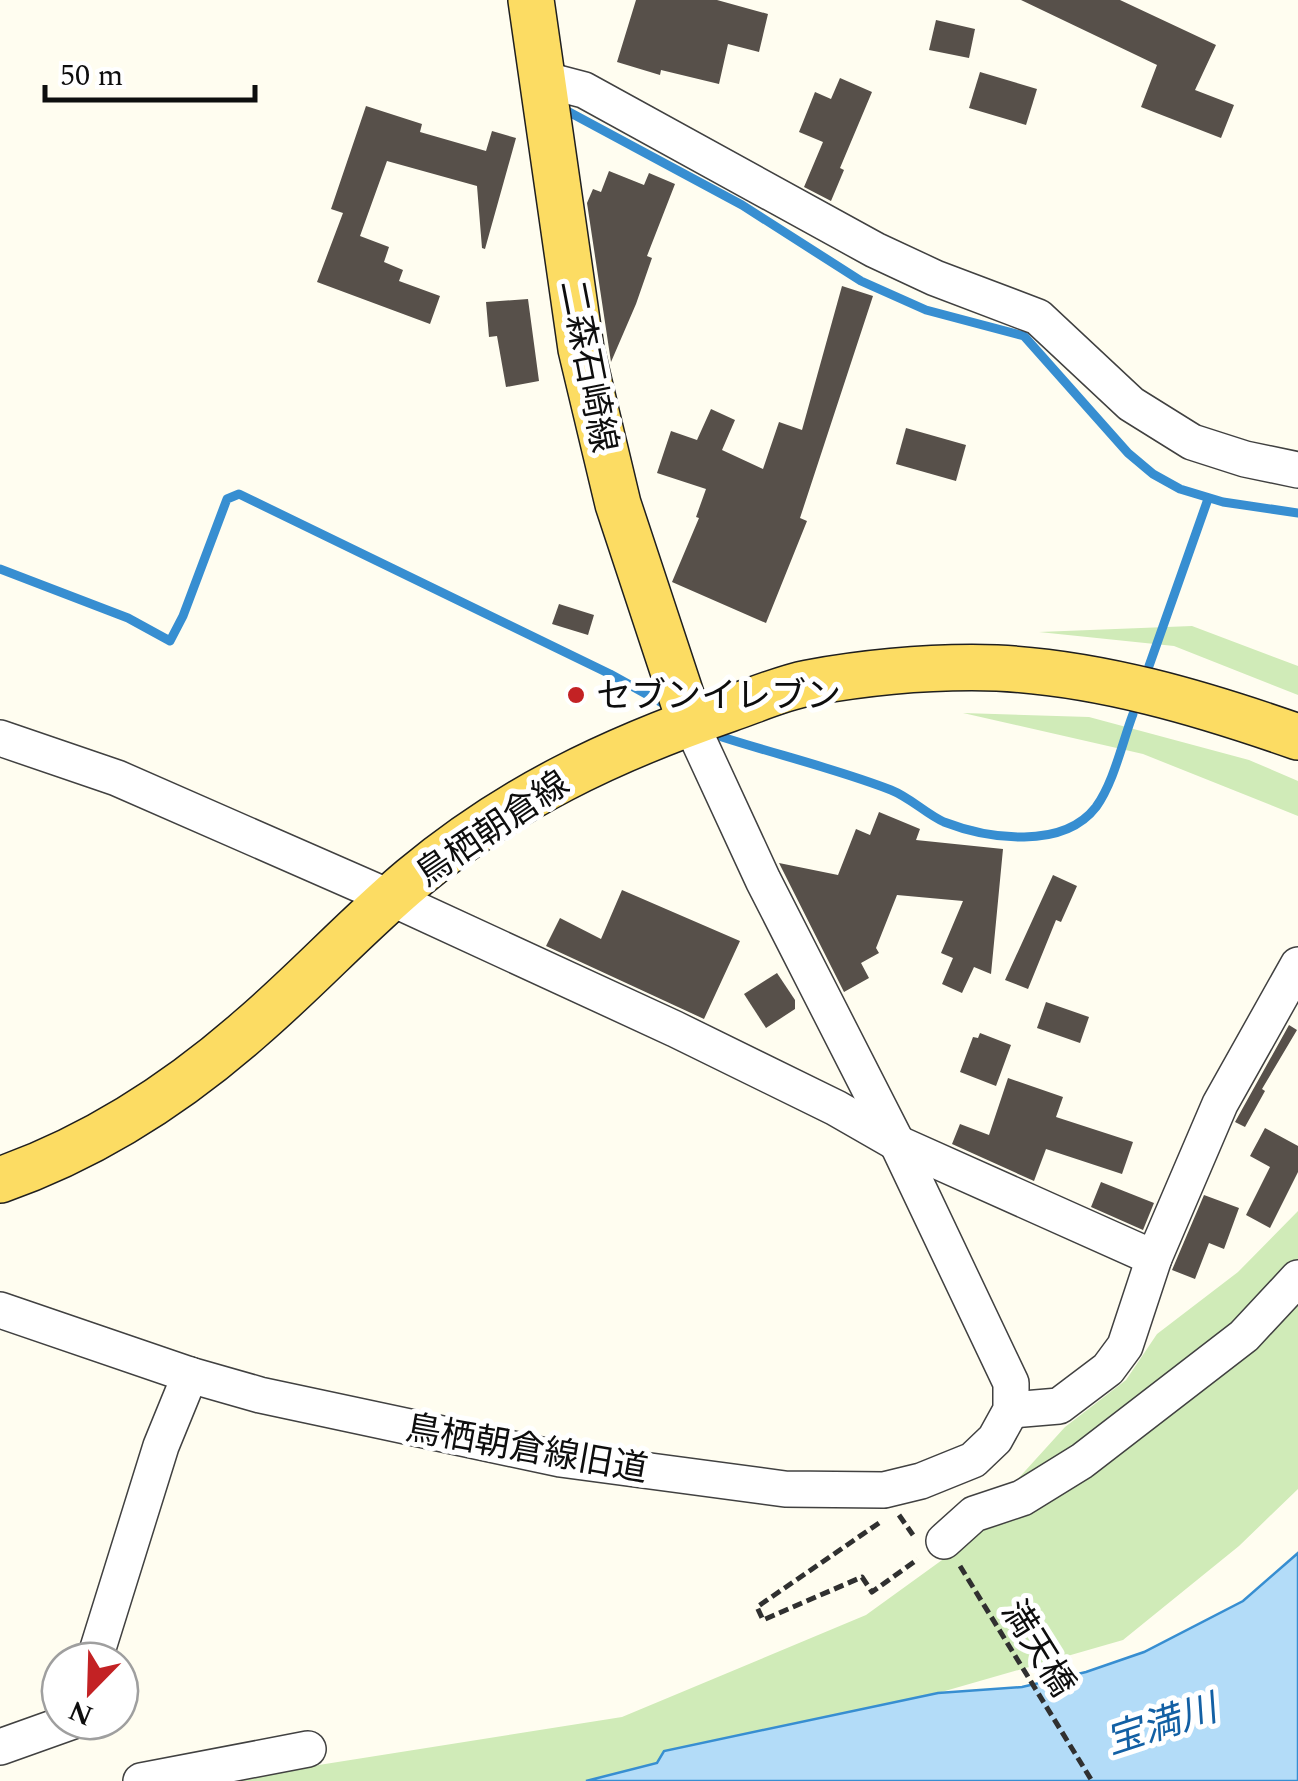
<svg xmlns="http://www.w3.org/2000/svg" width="1298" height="1781" viewBox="0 0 1298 1781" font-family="Spectral,'Noto Sans JP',serif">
<rect width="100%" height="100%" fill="#fffdf0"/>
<!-- green -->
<g fill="#d0ebb8">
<path d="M1192,626L1298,666V695L1174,646L1039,632Z"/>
<path d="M963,713L1089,717L1249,760L1298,781V816L1143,754Z"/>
<path d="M1298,1211V1489L1239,1546L1123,1640L938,1693L664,1751L657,1763L586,1781H218L622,1717L866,1615L949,1555L1065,1427L1126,1380L1157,1334L1238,1272Z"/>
</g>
<!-- water -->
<path fill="#b3dcf8" stroke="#378ed1" stroke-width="2.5" d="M1298,1553V1781H586L657,1763L664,1751L938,1693L1022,1687L1086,1672L1144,1652L1243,1601Z"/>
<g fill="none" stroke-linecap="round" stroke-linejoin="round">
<!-- stream -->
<g stroke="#378ed1" stroke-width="9">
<path d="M569,112L742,205L861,281L926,310L1024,336L1128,453L1153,474L1180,489L1223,502L1298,513"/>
<path d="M0,569L128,618L170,641L183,616L227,499L239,494L610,674L666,705"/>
<path d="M1149,666L1208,499"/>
<path d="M722,737C778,755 837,769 891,790C911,798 926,814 944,822C988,839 1063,850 1096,807C1114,782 1122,743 1133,714"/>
</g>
</g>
<!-- building -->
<g fill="#57504a">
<path d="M636,0H717L768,14L759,52L728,44L719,84L661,70L660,75L617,62Z"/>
<path d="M1021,0H1120L1216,45L1195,90L1234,105L1221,138L1141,107L1157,65Z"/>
<path d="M936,20L975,29L969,58L929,50Z"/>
<path d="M980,72L1037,89L1026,125L969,108Z"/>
<path d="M840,78L872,92L840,168L844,170L831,201L804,187L823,142L799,132L815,92L831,99Z"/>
<path d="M366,106L422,124L420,132L486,151L492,131L516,138L485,249L482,248L477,186L387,161L360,236L389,247L384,262L403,270L399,281L440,296L430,324L317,282L343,213L331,209Z"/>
<path d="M609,171L644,185L649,173L675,184L647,256L652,258L636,304L611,362L587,203L593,189L601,192Z"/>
<path d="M842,286L873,296L800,518L807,521L766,623L672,582L699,518L696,517L706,489L657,473L671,431L697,440L711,409L735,420L722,450L763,469L779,422L802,430Z"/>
<path d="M528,299L539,381L506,387L497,336L489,337L486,302Z"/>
<path d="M906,428L966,445L956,481L896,464Z"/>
<path d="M559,604L594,615L588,635L552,624Z"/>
<path d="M879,812L920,829L916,840L1003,849L991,974L974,967L962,993L942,984L953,958L941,953L963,901L897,895L876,948L879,953L861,963L869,978L844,992L779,863L838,875L856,829L870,835Z"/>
<path d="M1053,875L1077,886L1061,922L1056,920L1028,989L1005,980Z"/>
<path d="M622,890L740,941L704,1019L546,946L560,918L601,939Z"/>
<path d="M777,973L795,1000V1009L766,1028L744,994Z"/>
<path d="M1046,1002L1089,1017L1080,1043L1037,1028Z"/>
<path d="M1289,1025L1297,1030L1262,1089L1265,1091L1245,1127L1235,1122Z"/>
<path d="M980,1033L1011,1045L996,1086L960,1072L973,1037L978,1038Z"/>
<path d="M1008,1078L1063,1097L1056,1117L1133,1142L1122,1174L1046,1149L1034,1181L952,1144L960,1124L989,1135Z"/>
<path d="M1265,1128L1298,1146V1172L1270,1228L1246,1215L1270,1167L1250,1156Z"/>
<path d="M1101,1182L1154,1203L1143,1230L1091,1207Z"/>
<path d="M1204,1195L1239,1208L1224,1249L1209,1243L1195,1279L1172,1270Z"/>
</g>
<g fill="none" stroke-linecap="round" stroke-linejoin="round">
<defs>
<g id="minor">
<path d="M542,79L584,90L875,250L935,278L1038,317L1131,404L1192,442L1245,459L1298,470"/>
<path d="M0,738L117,778L391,898L675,1029L836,1108L897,1143L1154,1258"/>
<path d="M0,1310L190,1375L260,1395L560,1459L785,1489L884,1490L921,1481L973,1460L995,1439L1011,1410V1383L897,1143L763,880L690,722"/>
<path d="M1011,1410L1059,1406L1108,1369L1125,1346L1154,1258L1220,1104L1298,965"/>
<path d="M944,1541L974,1514L1022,1498L1082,1461L1244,1336L1298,1278"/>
<path d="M94,1661L161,1446L190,1375"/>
<path d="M0,1747L73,1721"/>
<path d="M141,1781L308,1749"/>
</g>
<g id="major">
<path d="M531,0L581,349L618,504L690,722"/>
<path d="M0,1180C94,1147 176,1094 251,1028C306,981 356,926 412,879C509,798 610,750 729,709C755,700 782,688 808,683C869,672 935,666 997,668C1100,673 1201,703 1298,737"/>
</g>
</defs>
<!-- minor casing -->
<use href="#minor" stroke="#414141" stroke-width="38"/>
<!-- major casing -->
<use href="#major" stroke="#1f1f1f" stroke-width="48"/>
<!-- path -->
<g stroke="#303030" stroke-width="5" stroke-dasharray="10 5" stroke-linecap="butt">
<path d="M899,1515L913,1535"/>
<path d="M879,1523L757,1607L763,1620L862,1577L872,1592L918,1559"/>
<path d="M960,1566L1092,1781"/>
</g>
<!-- minor -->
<use href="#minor" stroke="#fff" stroke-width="35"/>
<!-- major -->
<use href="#major" stroke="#fcdc63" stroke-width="45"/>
</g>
<!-- markers -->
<circle fill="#c32224" stroke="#fff" stroke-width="4" cx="576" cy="695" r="10"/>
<g text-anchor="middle" stroke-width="10" stroke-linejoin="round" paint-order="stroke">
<!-- street labels -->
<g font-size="35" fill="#0e0e0e" stroke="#fff">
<text transform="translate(589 366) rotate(79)" y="12">二森石崎線</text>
<text transform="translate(492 828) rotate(-34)" y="12">鳥栖朝倉線</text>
<text transform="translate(527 1448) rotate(10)" y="12">鳥栖朝倉線旧道</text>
<text transform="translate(1039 1648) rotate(58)" y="12">満天橋</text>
</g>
<!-- poi labels -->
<g font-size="35" fill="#0e0e0e" stroke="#fff" text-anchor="start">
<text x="596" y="707">セブンイレブン</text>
</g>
<!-- water labels -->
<g font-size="38" font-style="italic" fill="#1360a4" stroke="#fff">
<text transform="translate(1161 1724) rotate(-18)" y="13">宝満川</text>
</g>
</g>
<!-- north arrow -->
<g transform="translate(90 1691) rotate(203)"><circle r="48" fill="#ffffff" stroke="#9f9f9f" stroke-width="2.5"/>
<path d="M0-8L18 38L0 25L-18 38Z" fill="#c32224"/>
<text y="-15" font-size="28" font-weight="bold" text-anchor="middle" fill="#0e0e0e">N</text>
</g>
<!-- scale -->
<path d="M45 85v15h210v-15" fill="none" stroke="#0e0e0e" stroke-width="5"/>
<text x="60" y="85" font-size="30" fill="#0e0e0e" stroke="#ffffff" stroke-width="8" paint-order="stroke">50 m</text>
</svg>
